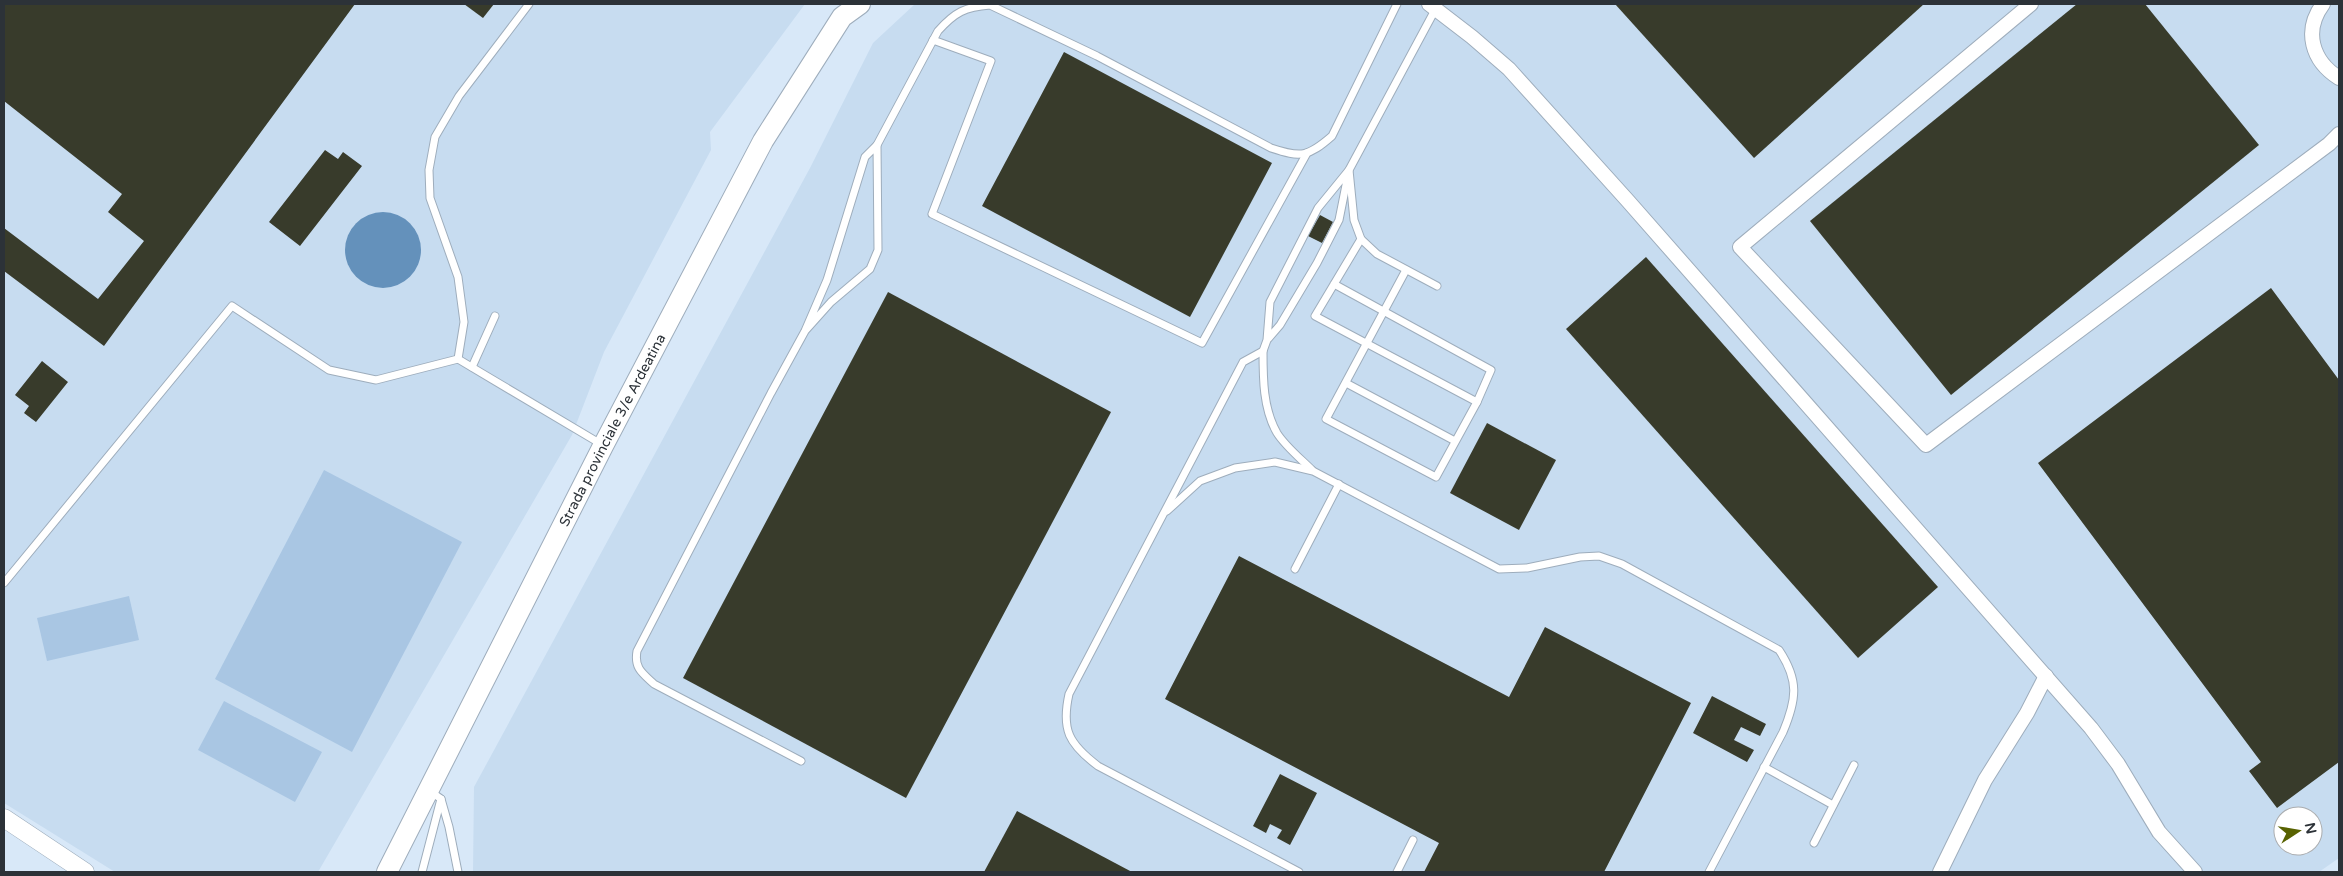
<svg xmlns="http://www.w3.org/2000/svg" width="2343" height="876" viewBox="0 0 2343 876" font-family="'Varela Round',sans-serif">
<rect width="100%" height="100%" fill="#d8e8f8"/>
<!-- built -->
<g fill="#c7dcf0" fill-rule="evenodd">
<path d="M4,4H805L710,132L711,150L604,352L572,435L318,872H115L4,803Z"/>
<path d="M915,4H2339V858L2319,872H473L474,787L810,168L873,43ZM2283,816H2313V846H2283Z"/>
</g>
<!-- green -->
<g fill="#a9c6e3">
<path d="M324,470L462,542L352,752L215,679Z"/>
<path d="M129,596L139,640L47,661L37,618Z"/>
<path d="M224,701L322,752L295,802L198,750Z"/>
</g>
<!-- water -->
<circle fill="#6491bb" cx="383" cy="250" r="38"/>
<!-- building -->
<g fill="#383b2b">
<path d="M4,4H355L104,346L4,271V228L98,299L144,241L108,212L122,194L4,101Z"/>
<path d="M464,4H494L483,18Z"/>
<path d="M1615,4H1924L1754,158Z"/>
<path d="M2077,4H2145L2259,145L1951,395L1810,221Z"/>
<path d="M1064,52L1272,163L1190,317L982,206Z"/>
<path d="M325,150L338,159L343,152L362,166L300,246L269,222Z"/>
<path d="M1320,215L1333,222L1322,243L1308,236Z"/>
<path d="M1646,257L1938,587L1858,658L1566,329Z"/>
<path d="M2271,288L2339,380V762L2277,808L2249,771L2261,762L2038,463Z"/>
<path d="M888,292L1111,412L906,798L683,678Z"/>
<path d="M42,361L68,382L36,422L24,413L29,406L15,395Z"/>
<path d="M1487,423L1556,460L1519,530L1450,493Z"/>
<path d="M1239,556L1509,697L1545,627L1691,703L1604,872H1424L1439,843L1165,699Z"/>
<path d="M1712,696L1766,724L1760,736L1741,727L1734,740L1754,750L1747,762L1693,733Z"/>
<path d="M1280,774L1317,793L1290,845L1277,838L1282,830L1270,824L1266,833L1253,826Z"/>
<path d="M1017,811L1132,872H984Z"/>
</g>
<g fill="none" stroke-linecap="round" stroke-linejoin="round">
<defs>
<g id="service">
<path d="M529,4L459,96L435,137L429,170L430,198L458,277L464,322L458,359L601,444"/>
<path d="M1435,10L1349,170L1354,220L1361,239L1377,254L1437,286"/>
<path d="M933,40L991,61L932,214L1202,343L1307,153"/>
<path d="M877,145L938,31C955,12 965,7 990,5L1097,56L1271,148C1301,158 1308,157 1332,136L1397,4"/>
<path d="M1406,270L1326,419L1436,477L1477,402"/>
<path d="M1334,284L1491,370L1477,402L1315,316L1361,239"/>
<path d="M1267,340L1280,325L1317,263L1339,220L1349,170L1318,208L1270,302L1267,340L1263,351L1243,362L1069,694C1061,730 1069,744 1098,766L1299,872"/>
<path d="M1263,351C1263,378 1263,409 1277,433C1285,446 1301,459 1312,470"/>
<path d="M472,367L495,316"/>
<path d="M1346,383L1455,441"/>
<path d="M1167,511L1200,481L1235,468L1275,462L1313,471L1499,569L1527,568L1580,557L1599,556L1622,564L1779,650C1799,680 1797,699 1783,732L1709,872"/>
<path d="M1295,569L1339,484"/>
<path d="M4,583L232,306L329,370L376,380L458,359"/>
<path d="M801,761L654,684C642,673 634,668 637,651L771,393L805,331L827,280L865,157L877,145L878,250L870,269L831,302L805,331"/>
<path d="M1764,767L1833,805"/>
<path d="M430,791L441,799L449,827L458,872"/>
<path d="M1814,843L1854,765"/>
<path d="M422,872L441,799"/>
<path d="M1397,872L1413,840"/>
</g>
<g id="minor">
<path d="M1429,4L1472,37L1509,69L1628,201L2091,728L2118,764L2159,832L2195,872"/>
<path d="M2031,4L1740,247L1926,445L2329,144L2339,134"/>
<path d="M2323,4C2303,31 2312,61 2339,78"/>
<path d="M1940,872L1985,780L2027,713L2046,676"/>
</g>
<path id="tertiary" d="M4,818L85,872"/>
<g id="secondary">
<path id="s1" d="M387,872L603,446L763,141L842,17L860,4"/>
</g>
</defs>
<!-- service casing -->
<use href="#service" stroke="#9eadbc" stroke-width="9"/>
<!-- minor casing -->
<use href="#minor" stroke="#9eadbc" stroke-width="16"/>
<!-- tertiary casing -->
<use href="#tertiary" stroke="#9eadbc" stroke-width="19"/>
<!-- secondary casing -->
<use href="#secondary" stroke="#9eadbc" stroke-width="22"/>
<!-- service -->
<use href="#service" stroke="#fff" stroke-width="7"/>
<!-- minor -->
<use href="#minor" stroke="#fff" stroke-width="14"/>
<!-- tertiary -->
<use href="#tertiary" stroke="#fff" stroke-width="18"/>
<!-- secondary -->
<use href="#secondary" stroke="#fff" stroke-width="20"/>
</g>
<g text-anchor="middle" stroke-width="5" stroke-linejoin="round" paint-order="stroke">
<!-- street labels -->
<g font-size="14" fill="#2c3238" stroke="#fff">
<text dy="5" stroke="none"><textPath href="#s1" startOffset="496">Strada provinciale 3/e Ardeatina</textPath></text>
</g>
</g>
<!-- border -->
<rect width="2343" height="876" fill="none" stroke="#2c3238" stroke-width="10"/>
<!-- north arrow -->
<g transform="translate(2298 831) rotate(78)"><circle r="24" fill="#ffffff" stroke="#abadaf"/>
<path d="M0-4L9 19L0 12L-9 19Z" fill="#586201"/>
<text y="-8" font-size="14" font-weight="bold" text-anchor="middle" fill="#2c3238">N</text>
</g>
</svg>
